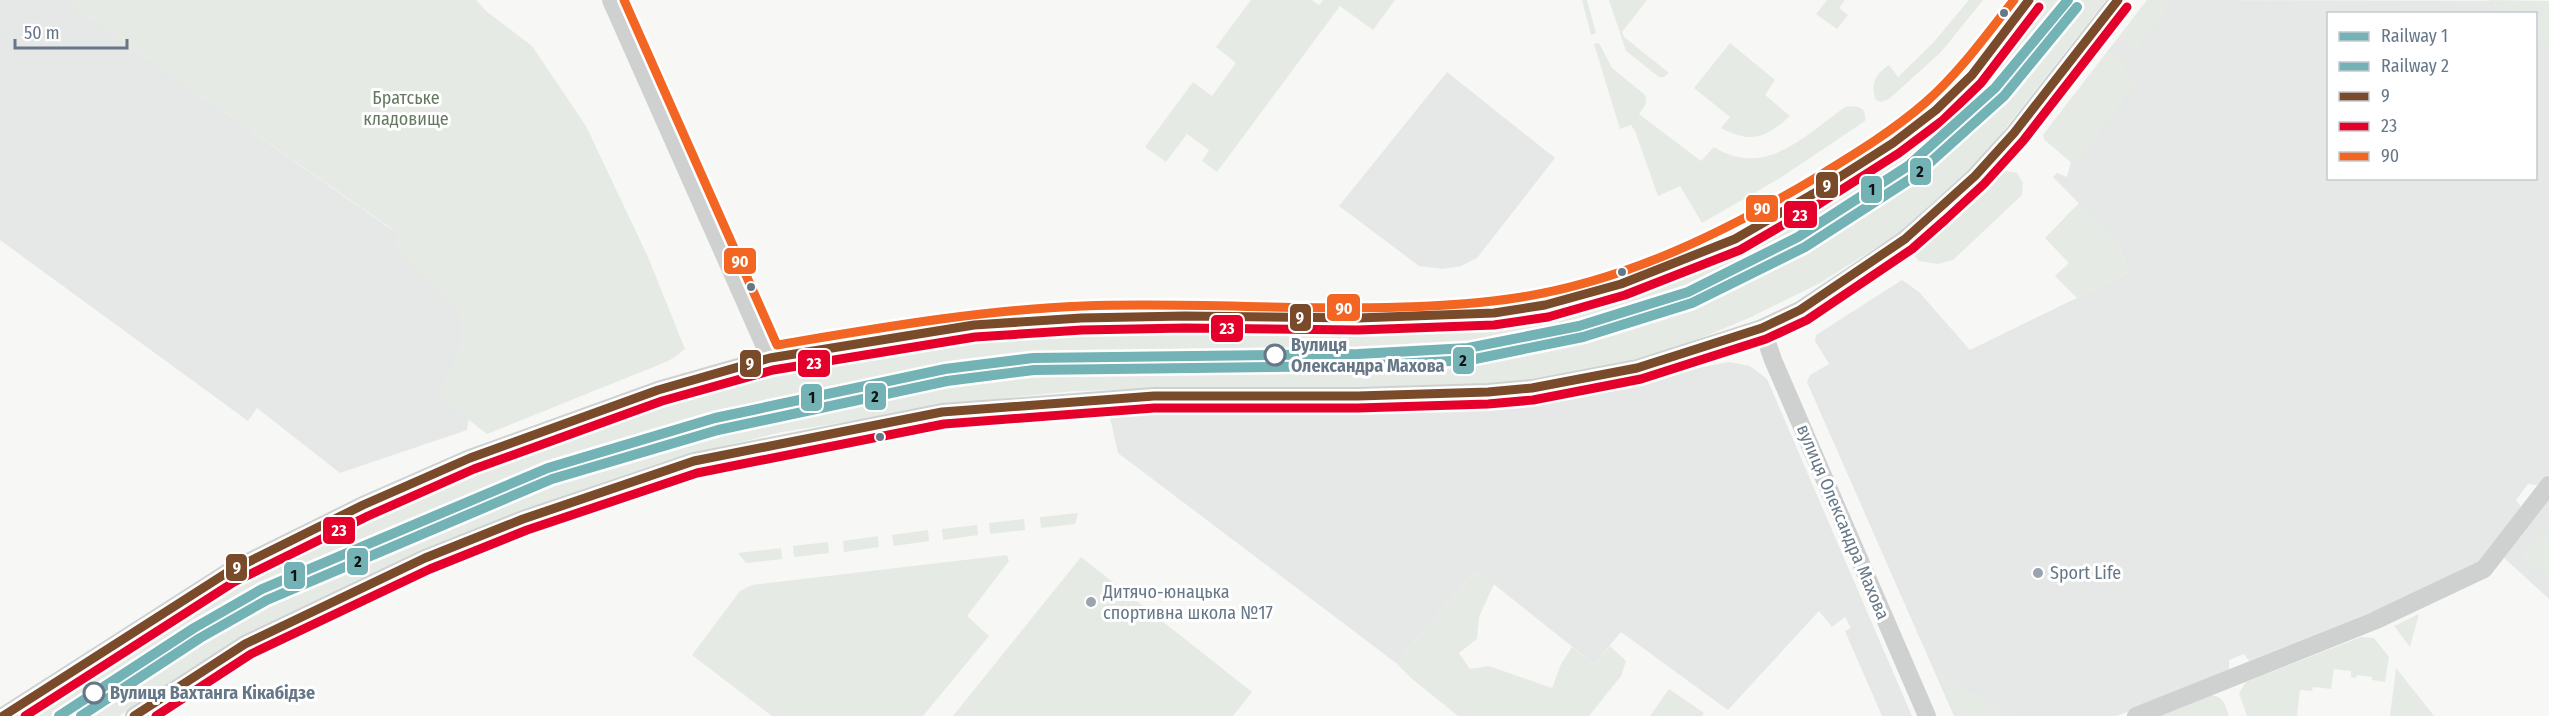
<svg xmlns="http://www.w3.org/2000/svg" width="2549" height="716" viewBox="0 0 2549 716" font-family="'Fira Sans Condensed',sans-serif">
<rect width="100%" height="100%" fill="#f7f7f6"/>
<!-- built -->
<g fill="#e6e7e7" fill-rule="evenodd">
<path d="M0,0H72L75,8L391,229L400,225L480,294L479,354L467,430L340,473L257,408L248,421L0,240Z"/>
<path d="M2147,0L2549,1V474L2542,483L2536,485L2528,484L2516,500L2520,505V512L2485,558L2465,575L2249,661L2244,654L2229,660V669L2218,678L2116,716H1954L1807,382L1810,375L1829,364L1815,341L1816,335L1902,280L1919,292L1970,350L2128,273L2118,243L2053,177L2057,173L2067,177L2071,162L2045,140L2043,135ZM2328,14H2536V178H2328Z"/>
<path d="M1447,72L1555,158L1477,258L1461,266L1443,269L1419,266L1339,206Z"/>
<path d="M1729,362L1750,366L1767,379L1912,716H1882L1845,631L1851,628L1845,617L1832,627L1819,611L1728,710L1621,632L1594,664L1476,570L1396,663L1118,453L1108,409L1423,407L1529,399Z"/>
<path d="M2549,498V599L2503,557Z"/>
</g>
<!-- green -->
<g fill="#e6eae4">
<path d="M72,0H476L486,11L532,46L586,126L648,257L685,349L674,358L661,364L487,434L438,396L459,350L462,334L460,317L452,305L397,252L394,241L400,226L392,229L74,8Z"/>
<path d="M1251,0H1312L1319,5L1323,0H1395L1373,30L1340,6L1217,172L1202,161L1209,150L1187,134L1166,162L1145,147L1193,82L1212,96L1236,63L1216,47Z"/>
<path d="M1582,0H1587L1596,33L1591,35Z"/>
<path d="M1609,0H1647L1622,32L1624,37L1669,73L1664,77H1659L1626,51Z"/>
<path d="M1827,0H1845L1839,8L1848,15L1837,29L1816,14Z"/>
<path d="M1969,0H1983L1941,52L1889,99L1881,102L1876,100C1870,83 1875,75 1889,65L1898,77L1933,43Z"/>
<path d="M2041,0H2106L1996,140L1976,163L1904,230L1820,283L1749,318L1694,341L1629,361L1527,382L1438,388L1225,387L1075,391L985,400L782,432L671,459L586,488L499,520L231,643L119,716H14L213,590L327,530L496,459L690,393L805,369L908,351L1019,336L1123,330L1456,328L1552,316L1601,302L1683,270L1771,229L1871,167L1991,64Z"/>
<path d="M2148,0H2174L2136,50L2119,38Z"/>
<path d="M2489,0L2549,1V47L2536,37V14L2506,13Z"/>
<path d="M1599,43L1612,68L1644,94C1649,103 1644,107 1639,114L1701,161L1714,147C1764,179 1805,136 1845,107C1857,105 1867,107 1865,121L1780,178L1702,223L1680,186L1658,196L1635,131L1631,125L1620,129L1594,44Z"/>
<path d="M1730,43L1775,80L1765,95L1790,116C1766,138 1751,144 1721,128L1730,117L1694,88Z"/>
<path d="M2109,50L2128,64L2123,71L2137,82L2081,156L2071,162L2045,140L2043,135Z"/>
<path d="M2006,171L2017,173L2023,183L2022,195L1953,260L1938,264L1919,261L1913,254L1972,198Z"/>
<path d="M2079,203L2118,243L2128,273L2077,298L2055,276L2069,263L2045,238Z"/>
<path d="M1078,513L1075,524L1041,528L1040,517Z"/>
<path d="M1024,519L1025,530L990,534L989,523Z"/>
<path d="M977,525L978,535L943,540L942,529Z"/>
<path d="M928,530L929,541L894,546L892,535Z"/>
<path d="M2542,530L2549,535V578L2521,557Z"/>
<path d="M878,536L879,547L844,552L843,541Z"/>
<path d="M828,542L829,553L794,557L793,546Z"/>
<path d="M781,548L782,559L746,563L738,553Z"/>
<path d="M1007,555L1009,561L967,616L989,636L923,716H772L692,655L740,591L752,585Z"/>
<path d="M1081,557L1252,692L1233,716H953Z"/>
<path d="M1476,570L1494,584L1479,617L1477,639L1459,653L1470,669L1489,666L1552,688L1561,664L1572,647L1594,664L1610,646L1626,661L1621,676L1589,716H1458L1411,678L1396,663Z"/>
<path d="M2419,614L2410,647L2394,626Z"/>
<path d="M2361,637L2374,638L2389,657L2385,682L2372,680V677L2357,675L2356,678L2351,677V671L2334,669L2331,689L2313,687L2312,691L2300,690L2297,716H2247L2239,693L2246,682Z"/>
<path d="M2396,668L2434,716H2390Z"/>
<path d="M1937,671L2011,716H1956Z"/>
<path d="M1669,689L1704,713L1702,716H1650Z"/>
<path d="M2208,695C2223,695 2225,704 2229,716H2158Z"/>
</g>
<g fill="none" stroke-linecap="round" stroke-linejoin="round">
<!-- minor -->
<g stroke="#cfd1d1" stroke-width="18">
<path d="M611,0L770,358"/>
<path d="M1762,328L1773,360L1927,716"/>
<path d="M3,716L228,572L363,505L470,458L658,390L770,358L974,325L1081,318L1185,316L1358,318L1494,313L1545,305L1621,284L1735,239L1813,194L1893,143L1936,110L1972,75L2029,0"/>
<path d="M134,716L245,644L425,558L523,519L694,461L942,412L1154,396H1358L1488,392L1532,388L1637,368L1762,328L1800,310L1860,270L1905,239L1937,211L1975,176L2014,133L2118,0"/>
<path d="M2136,716L2374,621L2484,569L2549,485"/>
</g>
<defs>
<g id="bus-1">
<path d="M3,716L228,572L363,505L470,458L658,390L770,358L974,325L1081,318L1185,316L1358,318L1494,313L1545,305L1621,284L1735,239L1813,194L1893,143L1936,110L1972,75L2029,0"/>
<path d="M134,716L245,644L425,558L523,519L694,461L942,412L1154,396H1358L1488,392L1532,388L1637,368L1762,328L1800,310L1905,239L1975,176L2014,133L2118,0"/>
</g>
<g id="bus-2">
<path d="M25,716L234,582L368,516L474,469L662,401L773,370L975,337L1082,330L1185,328L1358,330L1494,325L1548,317L1625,295L1740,250L1819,204L1899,153L1943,120L1981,83L2039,7"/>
<path d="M156,716L251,654L430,569L527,530L697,473L944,424L1154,408H1358L1488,404L1533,400L1641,379L1766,339L1807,320L1912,249L1945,220L1984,184L2023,141L2127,7"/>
</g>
<path id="bus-3" d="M624,0L777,345C879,328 980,310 1083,306C1219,301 1357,316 1493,301C1612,288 1720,236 1822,174C1858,152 1894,130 1926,102C1960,72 1986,35 2014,0"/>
</defs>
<!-- bus-1 casing -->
<use href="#bus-1" stroke="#fff" stroke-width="14"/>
<!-- bus-2 casing -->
<use href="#bus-2" stroke="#fff" stroke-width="14"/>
<!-- bus-3 casing -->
<use href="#bus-3" stroke="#fff" stroke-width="14"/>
<!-- bus-1 -->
<use href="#bus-1" stroke="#7a4b2a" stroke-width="9"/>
<!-- bus-2 -->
<use href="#bus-2" stroke="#e4002b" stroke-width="9"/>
<!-- bus-3 -->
<use href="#bus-3" stroke="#f26522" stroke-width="9"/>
<defs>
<path id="rail-1" d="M59,716L194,628L262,589L548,468L715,418L945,369L1033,358L1358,354L1468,348L1579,326L1688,292L1798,237L1908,166L1995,88L2068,0"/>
<path id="rail-2" d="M81,716L200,638L267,600L552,479L718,430L947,381L1034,370L1358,366L1470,360L1583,337L1692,303L1805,247L1915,176L2004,96L2077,7"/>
</defs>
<!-- rail-1 casing -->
<use href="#rail-1" stroke="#fff" stroke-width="15"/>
<!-- rail-2 casing -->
<use href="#rail-2" stroke="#fff" stroke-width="15"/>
<!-- rail-1 -->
<use href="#rail-1" stroke="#73b3b6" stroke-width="10"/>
<!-- rail-2 -->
<use href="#rail-2" stroke="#73b3b6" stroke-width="10"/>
</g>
<!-- markers -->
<g fill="#667888" stroke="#fff" stroke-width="2">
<circle cx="2004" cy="13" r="5"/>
<circle cx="1622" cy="272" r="5"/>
<circle cx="751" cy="287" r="5"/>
<circle cx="880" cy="437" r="5"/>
</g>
<g fill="#fff" stroke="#667888" stroke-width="3">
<circle cx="1275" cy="355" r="10"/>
<circle cx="94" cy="693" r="10"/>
</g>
<g fill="#99a4ae" stroke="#fff" stroke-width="2">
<circle cx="2038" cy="573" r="6"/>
<circle cx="1091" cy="602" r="6"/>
</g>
<g text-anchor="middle" stroke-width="6" stroke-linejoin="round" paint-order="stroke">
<!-- park labels -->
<g font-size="18" fill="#657961" stroke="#fff">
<text x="406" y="104">Братське<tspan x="406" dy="21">кладовище</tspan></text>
</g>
<!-- stop labels -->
<g font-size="18" font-weight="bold" fill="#667888" stroke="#fff" text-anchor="start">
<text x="1291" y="351">Вулиця<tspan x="1291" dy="21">Олександра Махова</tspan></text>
<text x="110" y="699">Вулиця Вахтанга Кікабідзе</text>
</g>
<!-- street labels -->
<g font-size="18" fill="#667888" stroke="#fff">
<text transform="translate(1843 522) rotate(67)" y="6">вулиця Олександра Махова</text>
</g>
<!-- poi labels -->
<g font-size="18" fill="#667888" stroke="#fff" text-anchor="start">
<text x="2050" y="579">Sport Life</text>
<text x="1103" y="598">Дитячо-юнацька<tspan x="1103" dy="21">спортивна школа №17</tspan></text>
</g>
</g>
<g stroke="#fff" stroke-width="2">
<rect x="1909" y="157" width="23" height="29" rx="6" fill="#73b3b6"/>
<rect x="1815" y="171" width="24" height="28" rx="6" fill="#7a4b2a"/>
<rect x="1860" y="175" width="23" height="29" rx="6" fill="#73b3b6"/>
<rect x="1745" y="194" width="34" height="29" rx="6" fill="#f26522"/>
<rect x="1783" y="200" width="35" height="29" rx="6" fill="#e4002b"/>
<rect x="723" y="247" width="34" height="28" rx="6" fill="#f26522"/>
<rect x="1326" y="293" width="35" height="29" rx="6" fill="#f26522"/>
<rect x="1289" y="303" width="23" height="29" rx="6" fill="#7a4b2a"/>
<rect x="1210" y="314" width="34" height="29" rx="6" fill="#e4002b"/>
<rect x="1452" y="346" width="23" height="29" rx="6" fill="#73b3b6"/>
<rect x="797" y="349" width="34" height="29" rx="6" fill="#e4002b"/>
<rect x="739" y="349" width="23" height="29" rx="6" fill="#7a4b2a"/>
<rect x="864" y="382" width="23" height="29" rx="6" fill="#73b3b6"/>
<rect x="800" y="383" width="23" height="29" rx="6" fill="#73b3b6"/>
<rect x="322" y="516" width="34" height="29" rx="6" fill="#e4002b"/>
<rect x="346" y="547" width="23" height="29" rx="6" fill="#73b3b6"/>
<rect x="225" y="553" width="23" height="29" rx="6" fill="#7a4b2a"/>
<rect x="283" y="561" width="23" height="29" rx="6" fill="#73b3b6"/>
</g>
<g font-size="16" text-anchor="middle" font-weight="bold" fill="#fff">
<text x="1827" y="191">9</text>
<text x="1762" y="214">90</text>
<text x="1800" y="221">23</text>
<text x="740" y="267">90</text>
<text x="1344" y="314">90</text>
<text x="1300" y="323">9</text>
<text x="1227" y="334">23</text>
<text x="814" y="369">23</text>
<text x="750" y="369">9</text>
<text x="339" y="536">23</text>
<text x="237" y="573">9</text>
</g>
<g font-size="16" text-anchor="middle" font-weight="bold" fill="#111">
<text x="1920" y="177">2</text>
<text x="1872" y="195">1</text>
<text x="1463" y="366">2</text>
<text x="875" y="402">2</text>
<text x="812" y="403">1</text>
<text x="358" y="567">2</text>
<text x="294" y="581">1</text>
</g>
<!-- legend -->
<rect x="2327" y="12" width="210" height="168" fill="#ffffff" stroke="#c2c9cf" stroke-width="1.5"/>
<rect x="2339" y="32" width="30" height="9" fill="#73b3b6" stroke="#c2c9cf" stroke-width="1.5"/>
<text x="2381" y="42" font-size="18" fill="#667888">Railway 1</text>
<rect x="2339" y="62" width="30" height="9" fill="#73b3b6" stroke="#c2c9cf" stroke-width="1.5"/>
<text x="2381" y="72" font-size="18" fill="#667888">Railway 2</text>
<rect x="2339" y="92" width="30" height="9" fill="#7a4b2a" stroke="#c2c9cf" stroke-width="1.5"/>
<text x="2381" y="102" font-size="18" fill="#667888">9</text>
<rect x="2339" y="122" width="30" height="9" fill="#e4002b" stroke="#c2c9cf" stroke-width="1.5"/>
<text x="2381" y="132" font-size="18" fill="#667888">23</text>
<rect x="2339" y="152" width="30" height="9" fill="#f26522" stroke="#c2c9cf" stroke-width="1.5"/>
<text x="2381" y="162" font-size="18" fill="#667888">90</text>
<!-- scale -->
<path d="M15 39v9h112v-9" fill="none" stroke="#667888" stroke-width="3"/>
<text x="24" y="39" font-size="18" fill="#667888" stroke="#ffffff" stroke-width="4.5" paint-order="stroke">50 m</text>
</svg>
